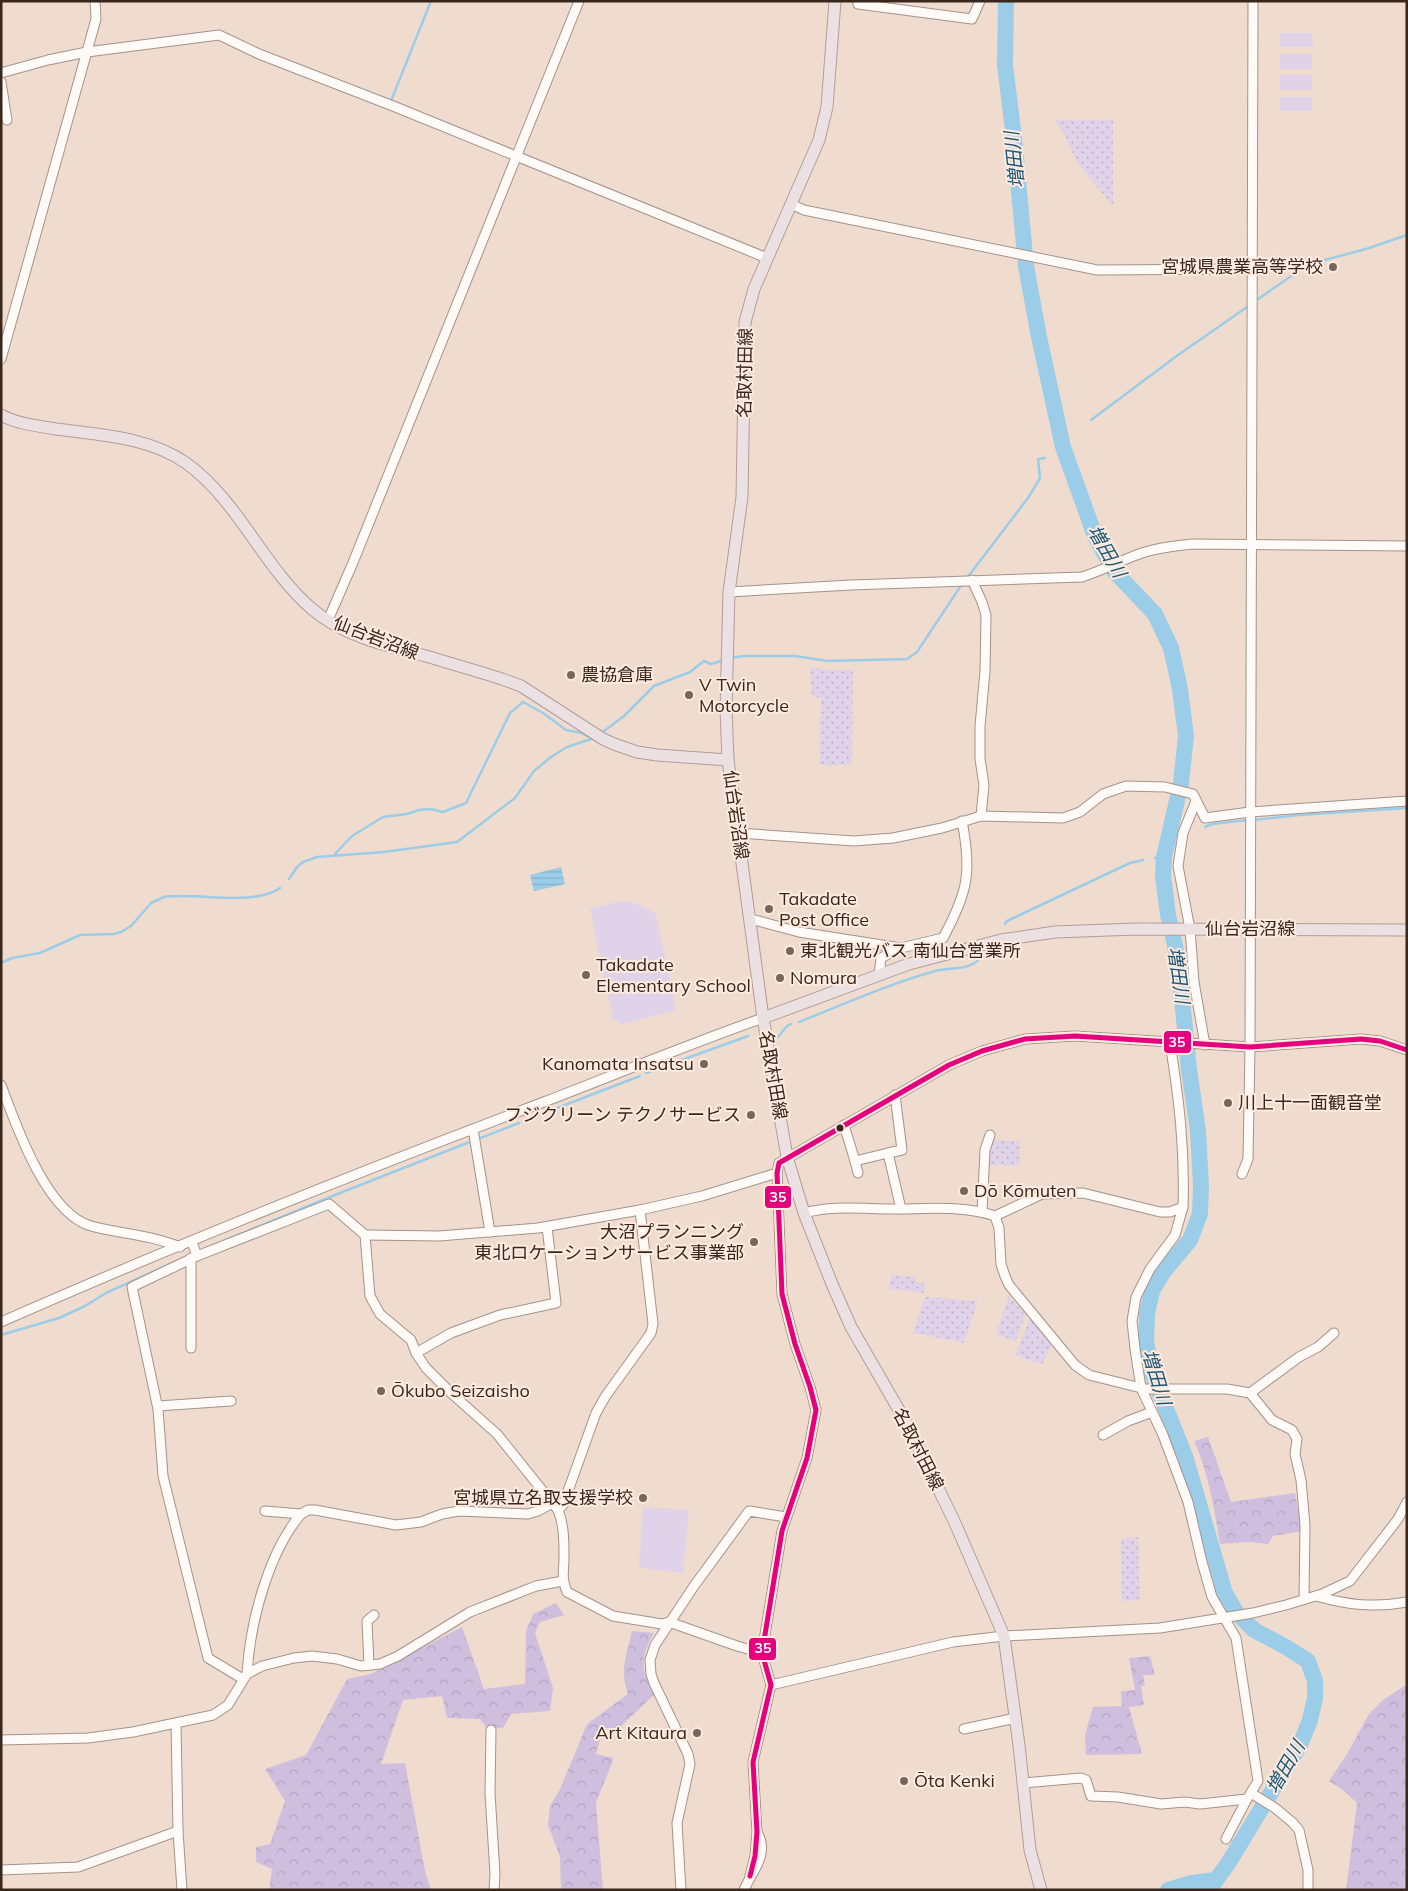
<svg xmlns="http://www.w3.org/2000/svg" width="1408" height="1891" viewBox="0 0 1408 1891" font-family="Mulish,'Noto Sans JP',sans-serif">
<defs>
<pattern id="grass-dots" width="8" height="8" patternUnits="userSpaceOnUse" patternTransform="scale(1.25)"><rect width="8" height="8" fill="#e0d2e8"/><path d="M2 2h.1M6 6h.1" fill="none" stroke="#c1b4c6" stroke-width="1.8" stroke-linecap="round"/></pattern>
<pattern id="forest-crowns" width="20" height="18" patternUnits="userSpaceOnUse" patternTransform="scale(1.25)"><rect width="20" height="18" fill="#d0bedf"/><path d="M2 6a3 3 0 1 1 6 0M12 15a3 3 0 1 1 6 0" fill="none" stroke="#b3a3bf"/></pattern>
<pattern id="water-rules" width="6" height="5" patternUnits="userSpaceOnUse" patternTransform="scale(1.25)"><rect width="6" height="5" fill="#9bcde8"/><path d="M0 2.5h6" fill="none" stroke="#86b0c6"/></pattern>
</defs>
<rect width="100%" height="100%" fill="#f0dccf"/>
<!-- grass -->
<g fill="url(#grass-dots)">
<path d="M1054,120H1113V206L1078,164L1063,132Z"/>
<path d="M810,667L827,670H853L852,764L833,766L820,764L821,698L812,697Z"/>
<path d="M994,1140L1020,1141V1166L990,1165L989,1154Z"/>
<path d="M891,1274L916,1277V1282L925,1283L924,1293L889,1289Z"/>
<path d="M1009,1295L1025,1315L1016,1341L996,1335Z"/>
<path d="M925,1297L978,1301L964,1343L913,1333Z"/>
<path d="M1031,1316L1052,1344L1042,1365L1015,1355Z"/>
<path d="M1138,1537L1140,1600L1122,1601L1121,1539Z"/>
</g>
<!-- forest -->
<g fill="url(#forest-crowns)">
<path d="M1208,1437L1231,1502L1295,1493L1302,1531L1273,1536L1268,1544L1248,1542L1220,1544C1214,1508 1209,1474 1194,1441Z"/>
<path d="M556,1603L564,1615L540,1622L535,1633L553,1688L550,1711L511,1714L503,1728L486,1727L480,1719L447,1718L442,1696L403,1700L381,1764L405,1763L425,1871L431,1890H269L272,1869L256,1862V1847L270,1844L285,1801L265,1769L306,1755L347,1679L371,1674L462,1627L484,1689L525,1684L526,1631L533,1614Z"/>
<path d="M632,1631L654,1633C639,1659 641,1670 654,1695L619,1728H603L596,1754L614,1758L596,1803L603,1890H561L560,1857L548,1825L550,1806L560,1789L587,1724L628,1694C619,1669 627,1655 632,1631Z"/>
<path d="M1150,1656L1155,1675H1143L1145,1685L1141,1686L1144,1705L1129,1707L1142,1754L1086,1755L1085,1735L1093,1707L1122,1706L1121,1691L1135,1690L1129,1658Z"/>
<path d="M1407,1684V1890H1346L1357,1803L1343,1790L1329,1781L1347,1754L1369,1714L1383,1700Z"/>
</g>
<!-- pitch -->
<g fill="#e0d2e8">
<path d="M1280,33H1312L1313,47H1280Z"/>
<rect x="1280" y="54" width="32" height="15"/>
<rect x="1280" y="75" width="32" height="15"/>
<rect x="1280" y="97" width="32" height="14"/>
<path d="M624,900L640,905L655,913L667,964L676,1010L622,1024L613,1019L590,909Z"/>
<path d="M643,1507L689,1510L683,1573L639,1568Z"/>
</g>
<!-- water -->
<path fill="url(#water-rules)" d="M561,867L565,884L534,891L530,875Z"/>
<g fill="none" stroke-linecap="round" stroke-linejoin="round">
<!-- stream -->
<g stroke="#9bcde8" stroke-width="2.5">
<path d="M391,101L431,1"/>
<path d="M1254,302L1304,267L1317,262L1366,249L1407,235"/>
<path d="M1091,420L1178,355L1250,305"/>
<path d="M967,578L1028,498L1040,478L1038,459L1045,458"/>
<path d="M732,658L743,656H795L828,661L907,659L917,652L962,584"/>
<path d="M600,734L624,716L654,686L690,672L704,661L711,664L724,660"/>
<path d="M1253,820L1299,815L1407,808"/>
<path d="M1205,827L1212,824L1248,820"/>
<path d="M335,854L352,836L383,817L407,814L419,810L431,809L443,812L466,803L510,713L523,702L543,713L566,730L581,733L593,739"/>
<path d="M1155,858L1164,857"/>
<path d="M289,879L297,867L303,862L317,857L384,852L457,842L515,798L534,771L551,757L567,747L594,738"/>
<path d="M1005,924L1007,921L1130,863L1143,860"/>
<path d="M1,963L12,958L40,953L80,935L114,934L121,932L131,926L151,903L164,897C198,892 253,907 280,888"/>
<path d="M799,1022C844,1004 889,984 935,971C949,967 969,971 979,959"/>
<path d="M778,1037L787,1026L791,1024"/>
<path d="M646,1073L748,1036"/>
<path d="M526,1120L640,1076"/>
<path d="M478,1139L519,1123"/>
<path d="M209,1247L340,1193L472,1141"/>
<path d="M1,1335L59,1318L85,1306L106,1293L181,1259"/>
</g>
<!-- river -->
<g stroke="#9bcde8" stroke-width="16">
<path d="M1006,1L1005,65L1014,138L1026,266L1039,337L1063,447L1095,536L1114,571L1155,614L1171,648L1180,689L1186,736L1181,783L1164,857L1163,875L1168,915L1175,945L1181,989L1189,1069L1198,1131L1201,1185L1200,1214L1190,1240L1164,1271L1152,1291L1147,1314L1146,1340L1151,1371L1185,1456L1225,1593L1236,1612L1254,1630L1286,1647L1308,1661L1315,1681V1698L1310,1720L1300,1745L1229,1862L1209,1890"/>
<path d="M1168,1890L1192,1883L1215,1880"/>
</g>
<defs>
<g id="minor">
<path d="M858,1V4L972,19L980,1"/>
<path d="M1,73L48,60L87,52L219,35L259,54L393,106L767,258"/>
<path d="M1,82L7,120"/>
<path d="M791,204L804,210L1097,270L1254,269"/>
<path d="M1,359L96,19L95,1"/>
<path d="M972,580L982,602L986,615L985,671L980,726V759L984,785L981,816"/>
<path d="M729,592L851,585L1082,577C1104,570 1123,559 1145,552C1160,547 1175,546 1192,544L1407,546"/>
<path d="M328,620L352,565L579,1"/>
<path d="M1196,801L1183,833L1178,866L1190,929L1194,982L1205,1045"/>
<path d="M738,833L854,841L893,838L942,828L981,816L1063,818L1080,812L1103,794L1126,786L1165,787L1193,794L1205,818L1250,812L1407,801"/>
<path d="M751,919L799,932L901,948L943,938C968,892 972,872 962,821"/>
<path d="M879,975L881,958L900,948"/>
<path d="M1,1085C16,1125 46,1213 91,1226C121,1234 152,1235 180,1247"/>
<path d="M844,1125L855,1161L888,1153L901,1209"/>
<path d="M473,1129L490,1232"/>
<path d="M888,1153L902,1150L895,1095"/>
<path d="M855,1161L858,1173"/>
<path d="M1242,1174L1248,1159L1250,1047L1253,1"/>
<path d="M982,1212L985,1150L990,1135"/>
<path d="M804,1213C833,1205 863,1209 892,1209C926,1209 962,1205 995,1216L1042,1194L1083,1193L1160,1212H1170L1183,1207C1185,1149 1179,1099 1170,1043"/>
<path d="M995,1216L999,1228L1001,1264L1005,1276L1009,1285L1075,1365L1089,1375L1145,1389H1227L1250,1393L1272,1420L1292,1430L1297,1439L1295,1454L1301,1480L1305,1525L1304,1599"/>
<path d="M365,1235L439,1236L538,1228L640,1210"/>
<path d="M192,1242L197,1256L329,1204L365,1235L370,1296L380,1314L411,1340L416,1353L426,1368L451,1393L497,1434L558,1510L563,1505L596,1413L605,1397L651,1333L653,1324L640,1210L702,1196L777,1173"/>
<path d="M197,1256L132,1287L158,1409L163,1476L208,1658L243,1679"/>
<path d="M1,1322C180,1243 361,1171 544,1102C617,1074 689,1044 763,1018"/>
<path d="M191,1348V1258"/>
<path d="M416,1353L451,1333L500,1315L556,1303L547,1227"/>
<path d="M1250,1393L1299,1357L1318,1347L1334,1333"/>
<path d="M158,1406L231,1401"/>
<path d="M1103,1435L1128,1421L1152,1412"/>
<path d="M558,1510C564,1525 564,1541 564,1557C564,1571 561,1578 567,1592L613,1616L662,1624L669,1622L737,1646L762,1653"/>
<path d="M265,1511L301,1514"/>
<path d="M1316,1596C1348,1605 1374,1608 1407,1602"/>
<path d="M369,1665L367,1621L374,1615"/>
<path d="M247,1674C250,1623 268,1553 301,1514L308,1510H315L396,1525L421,1522L442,1514L459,1511L528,1514L538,1511L552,1503"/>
<path d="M771,1685L953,1642L1004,1636L1160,1628L1253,1613L1286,1605L1322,1594L1350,1581L1398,1519L1407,1502"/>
<path d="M176,1724L178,1831L182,1890"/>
<path d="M964,1729L1016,1718"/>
<path d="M491,1730L490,1793L495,1874L494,1890"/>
<path d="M1,1740L88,1738L133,1732L213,1715L228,1705L247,1674L262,1666L294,1658L312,1656L337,1659L361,1666L380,1664L398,1656L470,1612L536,1586L563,1581"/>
<path d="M1023,1783L1081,1778L1086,1780L1091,1796L1118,1797L1161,1804L1185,1802L1200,1804L1247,1799L1258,1781L1236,1638L1212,1597L1202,1562L1188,1502L1163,1435L1141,1388L1135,1349L1132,1321L1136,1297L1150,1269L1175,1235L1183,1207"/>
<path d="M1251,1793L1275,1808L1292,1822L1299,1830L1308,1870V1890"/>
<path d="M1226,1839L1247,1799"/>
<path d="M1,1870L78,1867L178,1831"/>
<path d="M750,1876L755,1856L757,1832L753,1762L771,1685L762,1653L782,1531L807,1458L816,1410L810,1387L795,1344L782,1294L777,1173L779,1163L949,1065L982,1051L1025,1039L1075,1036L1250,1047L1361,1039L1380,1041L1407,1050"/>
<path d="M681,1890L677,1823L690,1764L688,1754L654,1683L651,1674L650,1660L655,1645L694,1586L749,1511L786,1517"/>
<path d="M744,1890C752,1871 769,1855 758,1834"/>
</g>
<g id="major">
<path d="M835,1L827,107L819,140L754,289L745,322L742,497L729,592L726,709L728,760L763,1018L787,1157L804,1213L832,1284L851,1327L907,1424L955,1523L1004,1636L1019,1745L1030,1850L1041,1890"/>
<path d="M1,415C18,424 38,426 56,429C100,435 149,437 186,463C239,501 263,567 312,609C343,636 388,646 426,656C452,664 477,671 502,679L521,686L603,739L614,744L637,752L657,755L728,760"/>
<path d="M763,1018L909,964L1001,940L1055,932L1136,929L1407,930"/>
</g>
</defs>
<!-- minor casing -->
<use href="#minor" stroke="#a49388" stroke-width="11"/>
<!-- major casing -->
<use href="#major" stroke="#b29c9a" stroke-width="13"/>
<!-- minor -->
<use href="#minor" stroke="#fdfaf8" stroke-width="9"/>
<!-- major -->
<use href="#major" stroke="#ebe1e3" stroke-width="11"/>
<defs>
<path id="bus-1" d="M750,1876L755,1856L757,1832L753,1762L771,1685L762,1653L782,1531L807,1458L816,1410L810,1387L795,1344L782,1294L777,1173L779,1163L949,1065L982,1051L1025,1039L1075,1036L1250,1047L1361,1039L1380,1041L1407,1050"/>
</defs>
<!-- bus-1 casing -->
<use href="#bus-1" stroke="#feeade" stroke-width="9"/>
<!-- bus-1 -->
<use href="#bus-1" stroke="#e5007d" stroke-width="5"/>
</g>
<!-- markers -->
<g fill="#79665b" stroke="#feeade" stroke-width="2">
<circle cx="1333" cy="267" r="5"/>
<circle cx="571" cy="675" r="5"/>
<circle cx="689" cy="695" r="5"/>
<circle cx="769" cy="909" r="5"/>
<circle cx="790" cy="951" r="5"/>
<circle cx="586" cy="975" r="5"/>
<circle cx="780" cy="978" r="5"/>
<circle cx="704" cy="1064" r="5"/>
<circle cx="1228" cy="1103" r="5"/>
<circle cx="751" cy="1115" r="5"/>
<circle cx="964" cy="1191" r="5"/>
<circle cx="754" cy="1242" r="5"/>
<circle cx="381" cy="1391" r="5"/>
<circle cx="643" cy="1498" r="5"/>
<circle cx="697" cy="1733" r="5"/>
<circle cx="904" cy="1781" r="5"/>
</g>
<circle fill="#39271c" stroke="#feeade" stroke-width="2" cx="840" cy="1128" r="4.5"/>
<g text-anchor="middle" stroke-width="4" stroke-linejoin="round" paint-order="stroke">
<!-- poi labels -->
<g font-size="18" fill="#39271c" stroke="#feeade" text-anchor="start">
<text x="1323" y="273" text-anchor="end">宮城県農業高等学校</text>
<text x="581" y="681">農協倉庫</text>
<text x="699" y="691">V Twin<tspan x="699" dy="21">Motorcycle</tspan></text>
<text x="779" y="905">Takadate<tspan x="779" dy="21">Post Office</tspan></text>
<text x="800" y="957">東北観光バス 南仙台営業所</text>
<text x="596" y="971">Takadate<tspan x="596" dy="21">Elementary School</tspan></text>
<text x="790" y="984">Nomura</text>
<text x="694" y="1070" text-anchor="end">Kanomata Insatsu</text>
<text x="1238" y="1109">川上十一面観音堂</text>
<text x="741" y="1121" text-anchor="end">フジクリーン テクノサービス</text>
<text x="974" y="1197">Dō Kōmuten</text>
<text x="744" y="1238" text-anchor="end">大沼プランニング<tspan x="744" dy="21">東北ロケーションサービス事業部</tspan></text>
<text x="391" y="1397">Ōkubo Seizaisho</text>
<text x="633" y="1504" text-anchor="end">宮城県立名取支援学校</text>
<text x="687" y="1739" text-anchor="end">Art Kitaura</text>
<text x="914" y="1787">Ōta Kenki</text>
</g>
<!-- street labels -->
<g font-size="18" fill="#39271c" stroke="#feeade">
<text transform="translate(745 373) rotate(-89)" y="6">名取村田線</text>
<text transform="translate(376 638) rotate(21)" y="6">仙台岩沼線</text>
<text transform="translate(736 815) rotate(82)" y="6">仙台岩沼線</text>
<text x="1250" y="935">仙台岩沼線</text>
<text transform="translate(773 1075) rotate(80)" y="6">名取村田線</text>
<text transform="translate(918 1449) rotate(63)" y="6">名取村田線</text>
</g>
<!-- water labels -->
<g font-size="19" font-style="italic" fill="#1c5977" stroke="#feeade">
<text transform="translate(1014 160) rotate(-96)" y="7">増田川</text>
<text transform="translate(1107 551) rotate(60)" y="7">増田川</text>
<text transform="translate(1179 975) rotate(82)" y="7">増田川</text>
<text transform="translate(1157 1377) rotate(73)" y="7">増田川</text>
<text transform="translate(1285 1767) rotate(-60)" y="7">増田川</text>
</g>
</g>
<g stroke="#feeade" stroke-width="2">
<rect x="1163" y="1030" width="29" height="24" rx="5" fill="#e5007d"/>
<rect x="764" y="1185" width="28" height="24" rx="5" fill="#e5007d"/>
<rect x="748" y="1637" width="29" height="24" rx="5" fill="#e5007d"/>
</g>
<g font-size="14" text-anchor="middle" font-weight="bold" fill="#fff">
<text x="1177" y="1047">35</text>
<text x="778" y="1202">35</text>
<text x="763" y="1653">35</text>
</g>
<!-- border -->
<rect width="1408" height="1891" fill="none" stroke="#39271c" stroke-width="5"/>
</svg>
